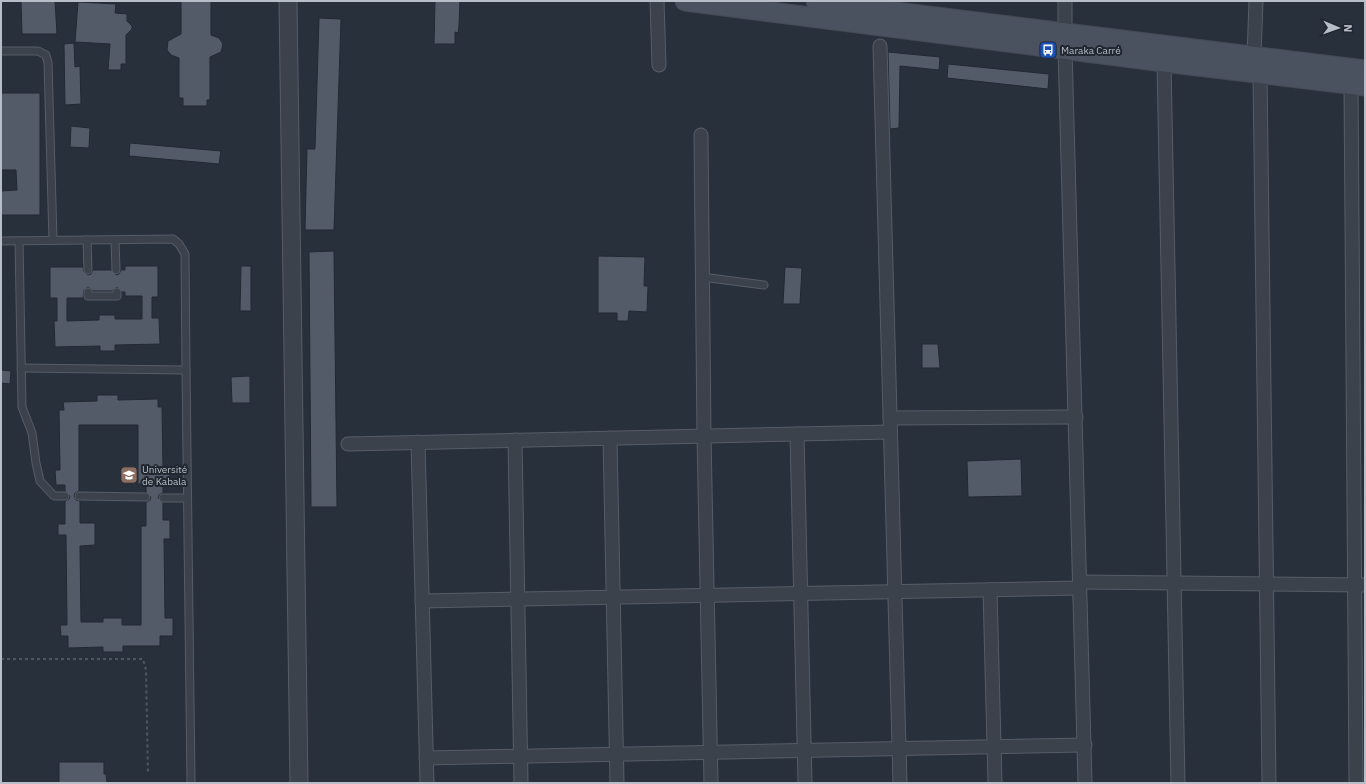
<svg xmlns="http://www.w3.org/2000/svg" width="1366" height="784" viewBox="0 0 1366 784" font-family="'IBM Plex Sans',sans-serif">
<rect width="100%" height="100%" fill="#28303c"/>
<!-- building -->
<g fill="#525b67" stroke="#232933" fill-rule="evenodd">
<path d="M21,1H55L57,34H22Z"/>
<path d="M181,1H211V35L219,38L223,44L221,52L210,57V100H207V106H183V98H179V58L171,55L167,50L168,41L181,34Z"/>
<path d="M435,1H460L459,26L458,33L455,32V44H434Z"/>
<path d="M78,2L116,4L115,13L127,14V21L132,26V29L126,35V64H121V70H108L110,44L75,42Z"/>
<path d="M319,18L341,19L334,230H305L307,149H315Z"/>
<path d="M74,43L75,67L80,66L81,104L65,105L64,44Z"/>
<path d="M888,52L940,57L939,70L900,66L899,128L890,129Z"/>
<path d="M948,64L1049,74L1048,89L947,78Z"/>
<path d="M1,93H40V215H1V191L17,190L16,170H1Z"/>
<path d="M71,126L90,128L89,148L70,147Z"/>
<path d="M130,143L221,151L219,164L129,156Z"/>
<path d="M334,251L337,507H311L309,252Z"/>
<path d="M598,256L645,257L644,286H648L647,312L629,311L628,321H617V313H598Z"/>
<path d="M125,266H158V297H152V318H159L160,344L115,345V351H100V346L55,347L54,321H57V298H50V267H83L84,272L88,275L91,274L93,270H111L116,275L119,274L121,270H125ZM88,287L93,291H112L117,287L122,292H125V296H142V319H115V315H99V320L67,321V298H83L84,290Z"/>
<path d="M241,266H251V311H240Z"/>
<path d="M785,267L802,268L800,304H783Z"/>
<path d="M922,344H938L940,368H922Z"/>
<path d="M1,370L11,371L10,384L1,383Z"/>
<path d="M250,376V403H232L231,377Z"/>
<path d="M97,395H118V400L158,399V407H162L163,469H170V486H163V493L159,495L158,498L163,503V520H170V539H164L165,618H173V636H160V646H123V652H103V647L68,648V636H61L60,625H67L66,535H58V524H65V501L69,499L70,496L65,491V485H56L55,470H60L59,410H64L63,402L97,401ZM79,425H138V484H146V492L151,497L150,500L146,502V526H141V625H122V618H103V622H81L80,546L95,545V523H80V501L76,500L74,496L75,493L79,491Z"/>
<path d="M1021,459L1022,496L968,497L967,461Z"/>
<path d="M59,762H104V774H106L107,783H59Z"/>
</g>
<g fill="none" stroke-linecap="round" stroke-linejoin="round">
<defs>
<g id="service">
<path d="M1,51H38L46,55L48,63L53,240"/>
<path d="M87,240L88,270"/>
<path d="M115,240L116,270"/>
<path d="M1,241L173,239L179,244L185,254L186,370"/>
<path d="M19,241L22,407L32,433L36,463L40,481L54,496H65"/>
<path d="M702,277L764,285"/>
<path d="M88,292V296H117V292"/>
<path d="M21,368L186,370L191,783"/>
<path d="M79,496L146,497"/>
<path d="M163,498H187"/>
</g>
<g id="minor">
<path d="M657,1L659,65"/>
<path d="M1065,1V33"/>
<path d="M880,46L900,783"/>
<path d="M1065,49L1085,783"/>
<path d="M1254,56L1256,1"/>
<path d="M1164,62L1178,783"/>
<path d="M1260,74L1269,783"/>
<path d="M1351,83L1356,783"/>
<path d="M701,135L704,436L711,783"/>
<path d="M890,418L1076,417"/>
<path d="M797,434L805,783"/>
<path d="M610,438L617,783"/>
<path d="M515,440L521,783"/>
<path d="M418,442L427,783"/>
<path d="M348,444L890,432"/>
<path d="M1080,582L1365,585"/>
<path d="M990,590L995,783"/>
<path d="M422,601L1080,588"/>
<path d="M426,758L1085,745"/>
</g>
<path id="tertiary" d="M288,1L299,783"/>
<g id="secondary">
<path d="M685,1L1164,62L1365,86"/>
<path d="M816,1L872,9L1365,70"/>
</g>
</defs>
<!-- service casing -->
<use href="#service" stroke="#575d67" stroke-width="9"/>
<!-- minor casing -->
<use href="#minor" stroke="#575d67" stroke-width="15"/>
<!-- tertiary casing -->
<use href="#tertiary" stroke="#575d67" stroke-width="19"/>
<!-- secondary casing -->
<use href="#secondary" stroke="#454b55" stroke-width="21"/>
<!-- path -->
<path stroke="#4a5a5c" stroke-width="2" stroke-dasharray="3 3" stroke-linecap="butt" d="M1,659H143L146,670L148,774"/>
<!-- service -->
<use href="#service" stroke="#3c424c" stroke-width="7"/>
<!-- minor -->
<use href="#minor" stroke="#3c424c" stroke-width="13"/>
<!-- tertiary -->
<use href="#tertiary" stroke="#3c424c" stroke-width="17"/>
<!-- secondary -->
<use href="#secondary" stroke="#4a525f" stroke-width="19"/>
</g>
<!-- icons -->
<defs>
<symbol id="bus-square" viewBox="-11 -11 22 22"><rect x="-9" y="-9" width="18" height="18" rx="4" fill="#1a4fb4" stroke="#212731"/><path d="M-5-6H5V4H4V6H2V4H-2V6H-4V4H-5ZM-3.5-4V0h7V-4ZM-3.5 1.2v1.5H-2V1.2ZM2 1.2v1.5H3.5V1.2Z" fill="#fff"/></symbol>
<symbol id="university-square" viewBox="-11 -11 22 22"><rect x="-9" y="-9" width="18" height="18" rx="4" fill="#8d6e63" stroke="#212731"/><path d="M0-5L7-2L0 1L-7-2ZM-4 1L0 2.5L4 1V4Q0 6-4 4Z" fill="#fff"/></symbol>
</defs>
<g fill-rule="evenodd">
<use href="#bus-square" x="1038" y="40" width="20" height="20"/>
<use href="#university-square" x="119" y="465" width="20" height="20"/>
</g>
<g text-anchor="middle" stroke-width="4" stroke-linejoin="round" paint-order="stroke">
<!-- poi labels -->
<g font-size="10" fill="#b8bec7" stroke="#212731" text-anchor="start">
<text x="1061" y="54">Maraka Carré</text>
<text x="142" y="473">Université<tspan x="142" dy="12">de Kabala</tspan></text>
</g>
</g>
<!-- border -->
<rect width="1366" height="784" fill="none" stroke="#b8bec7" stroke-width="4"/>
<!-- north arrow -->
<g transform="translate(1338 28) rotate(92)" stroke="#212731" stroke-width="3" paint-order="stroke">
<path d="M0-3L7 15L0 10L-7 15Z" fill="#b8bec7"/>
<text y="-6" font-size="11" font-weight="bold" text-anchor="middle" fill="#b8bec7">N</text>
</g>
</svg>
